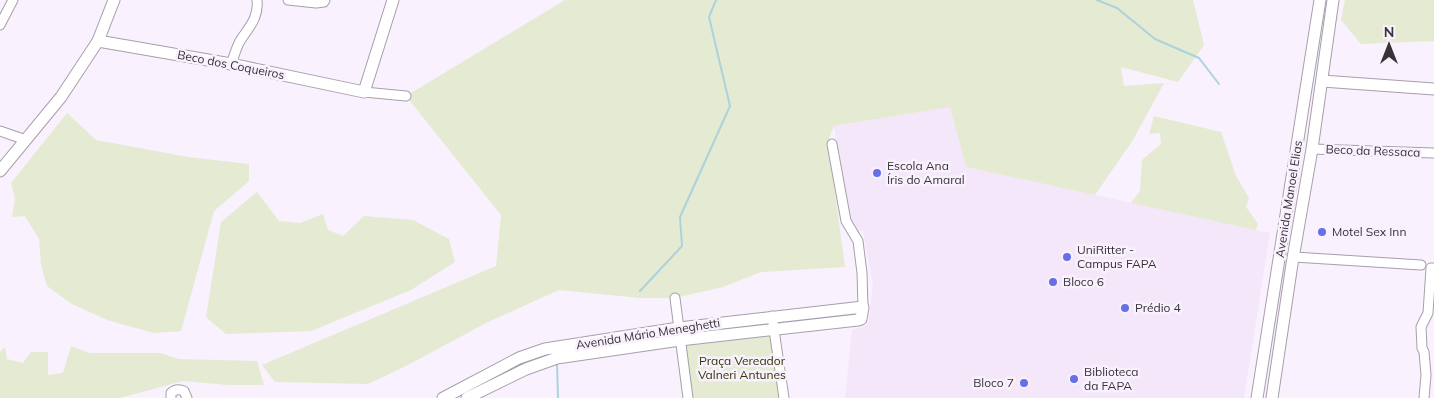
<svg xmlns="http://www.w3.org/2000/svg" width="1434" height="398" viewBox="0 0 1434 398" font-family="Mulish,sans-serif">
<rect width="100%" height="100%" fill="#f9f1fd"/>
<!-- built -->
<path fill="#f4e7fa" d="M950,107L966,167L1270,233L1244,398H845L852,330L868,325L873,285L863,231H856L849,221L834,126Z"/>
<!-- green -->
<g fill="#e5ead2">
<path d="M565,0H1193L1204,45L1178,82L1121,67L1124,86L1164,83L1133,140L1095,195L966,167L950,107L834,126L828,141L845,267L761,272L723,287L675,298H640L559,290L488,322L404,367L368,384L275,382L262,365L496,266L501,215L406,96Z"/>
<path d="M1345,0H1434V41L1361,44L1341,20Z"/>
<path d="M67,113L96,140L188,157L249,164V181L214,211L181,331L154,333L107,320L72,304L47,286L41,265L39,239L25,216L12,217L15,198L11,183Z"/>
<path d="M1154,116L1221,132L1236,176L1249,198L1246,207L1258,224L1256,230L1131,203L1140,191L1142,160L1161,144L1160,133L1149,134Z"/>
<path d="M257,192L279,221L300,223L323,214L328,230L343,236L364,216L413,220L449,239L455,262L411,290L311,331L226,334L206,317L221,222Z"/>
<path d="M770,333L779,398H693L686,344Z"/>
<path d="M71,346L90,353H160L179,359L257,361L264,385H228L183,381L120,398H0V352L5,347L7,359L23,363L31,352H48V375L63,373Z"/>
</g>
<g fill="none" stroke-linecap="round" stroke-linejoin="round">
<!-- stream -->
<g stroke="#acd2dc" stroke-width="2">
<path d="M1097,0L1117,8L1155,39L1199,58L1219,84"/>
<path d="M640,291L682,246L680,217L730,106L709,17L716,0"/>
<path d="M557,363L558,398"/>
</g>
<defs>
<g id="street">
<path d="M288,0L316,3L324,2L325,0"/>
<path d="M0,25L13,0"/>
<path d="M231,64C234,57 236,48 240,41C249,27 259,18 257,0"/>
<path d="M364,92L406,96"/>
<path d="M0,131L26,140"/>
<path d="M832,144L846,221L858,241L862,273L863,307"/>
<path d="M1312,149L1434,153"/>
<path d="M1294,257L1421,265"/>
<path d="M675,298L688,398"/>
<path d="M772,316L784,398"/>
<path d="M171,398V393C175,389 179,389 184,391L187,398"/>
<path d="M1424,398L1426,375L1424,352L1422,348L1421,327L1428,313L1431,268H1434"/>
</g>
<g id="secondary">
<path d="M98,41L231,64L364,92L393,0"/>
<path d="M1322,81L1434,89"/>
<path d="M0,171L61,97L98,41L114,0"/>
<path d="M443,398L519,358L545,349L679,328L863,307L861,319L858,320L680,340L557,358L526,369L467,398"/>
<path d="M1257,398L1320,0"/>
<path d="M1272,398L1292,264L1312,149L1333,0"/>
</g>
</defs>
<!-- street casing -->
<use href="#street" stroke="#a79faa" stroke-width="11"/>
<!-- secondary casing -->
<use href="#secondary" stroke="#a79faa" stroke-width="13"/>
<!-- street -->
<use href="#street" stroke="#fff" stroke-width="9"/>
<!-- secondary -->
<use href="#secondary" stroke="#fff" stroke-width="11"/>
</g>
<!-- markers -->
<g fill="#666fe8" stroke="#f9f1fd" stroke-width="2">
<circle cx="877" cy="173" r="5"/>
<circle cx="1322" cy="232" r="5"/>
<circle cx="1067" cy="257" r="5"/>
<circle cx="1053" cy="282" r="5"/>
<circle cx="1125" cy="308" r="5"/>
<circle cx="1074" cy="379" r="5"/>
<circle cx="1024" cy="383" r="5"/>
</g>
<g text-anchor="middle" stroke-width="5" stroke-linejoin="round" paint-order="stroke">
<!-- street labels -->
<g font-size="12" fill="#363338" stroke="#f9f1fd">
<text transform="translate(231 65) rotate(11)" y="4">Beco dos Coqueiros</text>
<text transform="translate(1373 151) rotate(2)" y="4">Beco da Ressaca</text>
<text transform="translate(1289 199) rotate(-81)" y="4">Avenida Manoel Elias</text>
<text transform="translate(648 334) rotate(-9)" y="4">Avenida Mário Meneghetti</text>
</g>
<!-- poi labels -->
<g font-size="12" fill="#363338" stroke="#f9f1fd" text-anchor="start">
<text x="887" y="170">Escola Ana<tspan x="887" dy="14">Íris do Amaral</tspan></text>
<text x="1332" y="236">Motel Sex Inn</text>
<text x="1077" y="254">UniRitter -<tspan x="1077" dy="14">Campus FAPA</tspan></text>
<text x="1063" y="286">Bloco 6</text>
<text x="1135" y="312">Prédio 4</text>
<text x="1084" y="376">Biblioteca<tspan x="1084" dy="14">da FAPA</tspan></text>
<text x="1014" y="387" text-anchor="end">Bloco 7</text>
</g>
<!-- park labels -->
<g font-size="12" fill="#303601" stroke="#f9f1fd">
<text x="742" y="365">Praça Vereador<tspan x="742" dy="14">Valneri Antunes</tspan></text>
</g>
</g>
<!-- north arrow -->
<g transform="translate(1389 45)" stroke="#f9f1fd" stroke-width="4" paint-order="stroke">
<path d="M0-4L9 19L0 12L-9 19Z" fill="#363338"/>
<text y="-8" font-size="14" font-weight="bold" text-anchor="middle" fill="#363338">N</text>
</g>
</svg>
